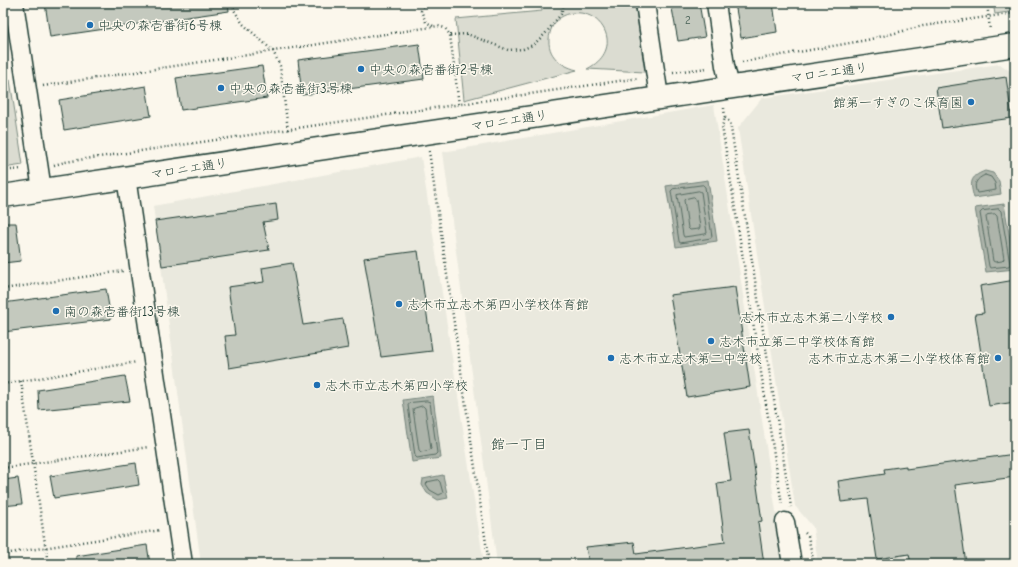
<svg xmlns="http://www.w3.org/2000/svg" width="1018" height="567" viewBox="0 0 1018 567" font-family="'Comic Neue','Klee One',sans-serif">
<rect width="100%" height="100%" fill="#fbf7ec"/>
<filter id="ink" filterUnits="userSpaceOnUse"><feTurbulence type="fractalNoise" baseFrequency=".025" numOctaves="2"/><feDisplacementMap in="SourceGraphic" scale="8" xChannelSelector="R" yChannelSelector="G"/><feConvolveMatrix kernelMatrix="1 2 1 2 8 2 1 2 1" color-interpolation-filters="sRGB"/></filter>
<g filter="url(#ink)">
<!-- built -->
<g fill="#eae9de">
<path d="M1000,64L1010,71L1015,107V564H818L813,527L795,506L738,128L762,98Z"/>
<path d="M714,105L784,564H497L443,152Z"/>
<path d="M421,157L484,564H201L153,206Z"/>
</g>
<!-- green -->
<g fill="#dbdcd1" stroke="#7d8c82">
<path d="M541,3H635L645,72L587,69C630,47 596,0 563,16C556,20 552,25 550,33C545,53 558,65 577,70L464,100L456,19L542,11Z"/>
<path d="M993,3H1015V11L995,14Z"/>
<path d="M10,80L23,165L3,168V81Z"/>
</g>
<!-- water -->
<g fill="#adb4aa" stroke="#74847b">
<path d="M985,171L993,173L999,181L1001,194L974,198C970,183 969,177 985,171Z"/>
<path d="M708,180L717,241L676,247L666,186Z"/>
<path d="M1004,204L1015,269L986,272L975,208Z"/>
<path d="M433,396L441,458L412,462L403,400Z"/>
<path d="M443,475L448,498L438,500L427,493L422,485L423,479Z"/>
</g>
<g fill="none" stroke-linecap="round" stroke-linejoin="round">
<!-- shore -->
<g stroke="#586d63" stroke-width="1">
<path d="M985,175L991,177L995,183L996,190L977,193C973,184 976,179 985,175Z"/>
<path d="M703,185L705,187L712,237L711,238L680,243L679,241L671,191L673,189Z"/>
<path d="M699,191L701,192L707,233L705,234L684,237L683,235L677,195Z"/>
<path d="M694,197L696,199L700,227L699,229L690,230L688,228L684,200L685,199Z"/>
<path d="M999,209L1001,211L1010,264L1009,266L990,268L989,266L980,213L982,211Z"/>
<path d="M995,214L997,216L1004,259L1002,261L995,262L993,261L986,217L987,215Z"/>
<path d="M427,401L430,402L437,453L435,455L417,458L415,456L408,405L409,403Z"/>
<path d="M423,406L425,408L431,449L430,450L421,452L419,450L413,409L415,408Z"/>
<path d="M438,480L440,482L443,493L439,495L430,490L426,484L428,482Z"/>
</g>
</g>
<!-- building -->
<g fill="#c4c9be" stroke="#1f3d34">
<path d="M45,3H228L229,11L50,37Z"/>
<path d="M671,3H699L705,37L678,41Z"/>
<path d="M735,3H773L777,32L741,38Z"/>
<path d="M419,44L424,79L302,95L298,60Z"/>
<path d="M262,66L267,98L181,110L176,78Z"/>
<path d="M1006,77L1012,118L942,128L936,88Z"/>
<path d="M146,86L151,116L64,130L59,100Z"/>
<path d="M276,204L278,220L263,222L269,250L162,266L155,221Z"/>
<path d="M3,223H16L21,261L3,263Z"/>
<path d="M418,251L432,351L381,357L364,258Z"/>
<path d="M292,263L303,325L343,319L348,348L229,368L225,336L235,335L228,287L264,282L262,268Z"/>
<path d="M1015,280V402L989,406L975,314L984,313L980,286Z"/>
<path d="M735,287L750,387L687,397L670,295Z"/>
<path d="M106,289L111,319L3,332V303Z"/>
<path d="M125,376L130,401L39,410L38,390Z"/>
<path d="M749,430L762,521L758,522L764,564H589L586,547L634,542L636,554L725,542L717,483L731,481L724,433Z"/>
<path d="M1015,454V477L955,485L966,564H911L909,554L877,559L868,499L841,502L838,481L885,474L884,469L906,466V469Z"/>
<path d="M136,463L139,485L54,498L50,476Z"/>
<path d="M18,478L22,504L3,506V480Z"/>
<path d="M147,545L150,564H76V556Z"/>
</g>
<g fill="none" stroke-linecap="round" stroke-linejoin="round">
<defs>
<g id="minor">
<path d="M14,3L42,190"/>
<path d="M645,3L659,97"/>
<path d="M716,3L725,66L730,87"/>
<path d="M126,177L183,564"/>
<path d="M785,522L792,564"/>
</g>
<path id="tertiary" d="M3,196L1015,45"/>
</defs>
<!-- minor casing -->
<use href="#minor" stroke="#1f3d34" stroke-width="21"/>
<!-- tertiary casing -->
<use href="#tertiary" stroke="#1f3d34" stroke-width="25"/>
<!-- path -->
<g stroke="#1f3d34" stroke-width="2.5" stroke-dasharray="1 3" stroke-linecap="butt">
<path d="M233,3L234,10L243,24L273,51L280,66L288,130"/>
<path d="M425,3L421,11L426,22L435,27"/>
<path d="M987,3L990,30"/>
<path d="M450,35L467,34L508,50L523,49L533,45L545,34L561,14L564,3"/>
<path d="M742,62L867,40L923,26L1015,13"/>
<path d="M673,72L708,68"/>
<path d="M43,86L438,26L445,28L450,35L459,105"/>
<path d="M724,108L725,118L722,126L782,505"/>
<path d="M725,118L730,122L791,507"/>
<path d="M429,151L489,564"/>
<path d="M54,165L65,162L639,78"/>
<path d="M3,171L21,169"/>
<path d="M3,289L123,271"/>
<path d="M21,381L48,564"/>
<path d="M3,384L137,362"/>
<path d="M3,468L149,447"/>
<path d="M805,533L808,536L814,564"/>
<path d="M3,554L161,530"/>
</g>
<!-- minor -->
<use href="#minor" stroke="#fbf7ec" stroke-width="18"/>
<!-- tertiary -->
<use href="#tertiary" stroke="#fbf7ec" stroke-width="22"/>
</g>
</g>
<!-- markers -->
<g fill="#1f6fb2" stroke="#fbf7ec" stroke-width="1.5">
<circle cx="90" cy="25" r="4"/>
<circle cx="361" cy="69" r="4"/>
<circle cx="221" cy="88" r="4"/>
<circle cx="971" cy="102" r="4"/>
<circle cx="399" cy="304" r="4"/>
<circle cx="56" cy="311" r="4"/>
<circle cx="891" cy="317" r="4"/>
<circle cx="711" cy="341" r="4"/>
<circle cx="611" cy="358" r="4"/>
<circle cx="998" cy="358" r="4"/>
<circle cx="317" cy="385" r="4"/>
</g>
<g text-anchor="middle" stroke-width="3" stroke-linejoin="round" paint-order="stroke">
<!-- number labels -->
<g font-size="11" fill="#486056">
<text x="688" y="24">2</text>
</g>
<!-- poi labels -->
<g font-size="13" fill="#1f3d34" stroke="#fbf7ec" text-anchor="start">
<text x="98" y="30">中央の森壱番街6号棟</text>
<text x="369" y="74">中央の森壱番街2号棟</text>
<text x="229" y="93">中央の森壱番街3号棟</text>
<text x="963" y="107" text-anchor="end">館第一すぎのこ保育園</text>
<text x="407" y="309">志木市立志木第四小学校体育館</text>
<text x="64" y="316">南の森壱番街13号棟</text>
<text x="883" y="322" text-anchor="end">志木市立志木第二小学校</text>
<text x="719" y="346">志木市立第二中学校体育館</text>
<text x="619" y="363">志木市立志木第二中学校</text>
<text x="990" y="363" text-anchor="end">志木市立志木第二小学校体育館</text>
<text x="325" y="390">志木市立志木第四小学校</text>
</g>
<!-- street labels -->
<g font-size="13" fill="#1f3d34" stroke="#fbf7ec">
<text transform="translate(829 72) rotate(-8)" y="5">マロニエ通り</text>
<text transform="translate(509 120) rotate(-9)" y="5">マロニエ通り</text>
<text transform="translate(189 168) rotate(-9)" y="5">マロニエ通り</text>
</g>
<!-- neighbourhood labels -->
<g font-size="14" fill="#1f3d34" stroke="#fbf7ec">
<text x="519" y="449">館一丁目</text>
</g>
</g>
<!-- margin -->
<rect width="1018" height="567" fill="none" stroke="#fbf7ec" stroke-width="16"/>
<rect x="8" y="8" width="1002" height="551" fill="none" stroke="#1f3d34" stroke-width="1.5" filter="url(#ink)"/>
</svg>
